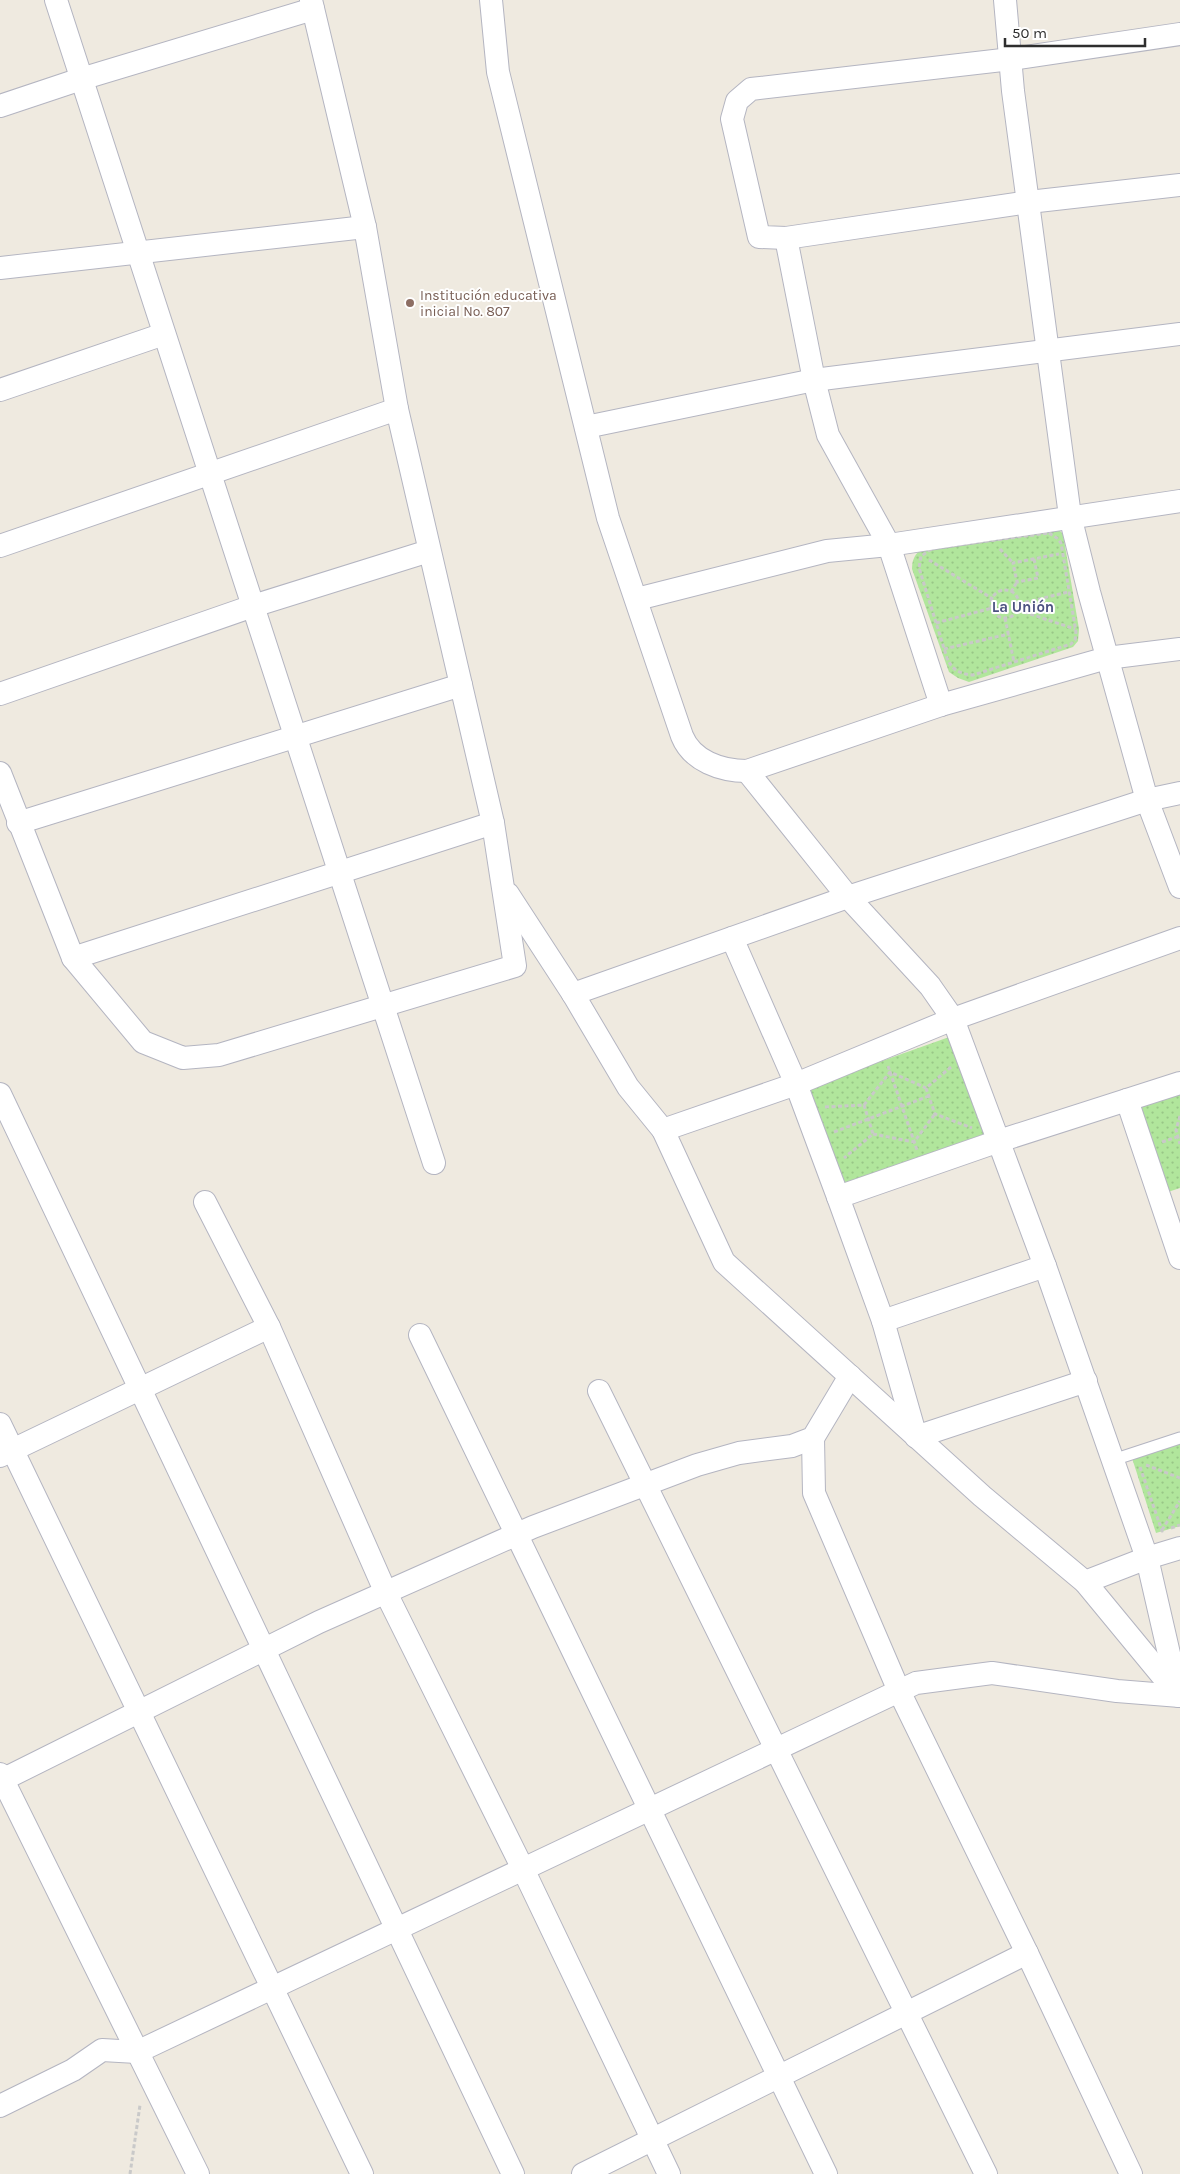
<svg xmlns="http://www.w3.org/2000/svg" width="1180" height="2174" viewBox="0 0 1180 2174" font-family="Karla,sans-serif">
<defs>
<pattern id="park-dots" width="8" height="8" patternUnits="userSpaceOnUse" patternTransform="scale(1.25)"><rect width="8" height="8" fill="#b1e69c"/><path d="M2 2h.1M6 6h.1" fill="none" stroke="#99c687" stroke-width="1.8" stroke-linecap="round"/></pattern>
</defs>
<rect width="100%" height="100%" fill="#efeae0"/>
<!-- park -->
<g fill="url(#park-dots)">
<path d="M1058,529L1063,534L1079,629L1078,641L1073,647L969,682L958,678L949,672L912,569C912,561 914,556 919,551Z"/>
<path d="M952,1036L987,1133L845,1184L809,1087Z"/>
<path d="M1180,1092V1188L1168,1192L1139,1105Z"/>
<path d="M1180,1443V1526L1156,1533L1132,1458Z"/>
</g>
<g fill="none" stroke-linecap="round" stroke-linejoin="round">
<defs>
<path id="service" d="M1113,1460L1180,1438"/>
<g id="minor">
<path d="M56,0L434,1163"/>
<path d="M491,0L498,72L608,518L682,736C692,761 721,771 747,771L941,705L1107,658L1180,649"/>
<path d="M1005,0L1013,91L1070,516L1089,592L1147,800L1180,887"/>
<path d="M1180,34L1011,59L751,89L737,101L732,119L759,237L786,238L1029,202L1180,185"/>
<path d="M0,106L81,79L313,9"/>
<path d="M786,238L814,380L828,435L889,545L941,705"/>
<path d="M0,268L365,227"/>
<path d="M0,390L164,334"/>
<path d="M586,427L814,380L1180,334"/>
<path d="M0,546L397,409"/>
<path d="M637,599L827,551L889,545L1180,501"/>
<path d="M0,694L253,606L429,551"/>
<path d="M747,771L848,897L930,986L953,1019L1045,1266L1147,1558L1178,1693"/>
<path d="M0,773L73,958L143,1042L183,1058L219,1055L515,966L493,823L397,409L365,227L311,0"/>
<path d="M18,823L461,685"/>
<path d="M508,894L573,994L628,1087L663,1130L724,1262L982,1496L1085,1582L1179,1696"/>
<path d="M732,938L796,1084L838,1197L883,1321L916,1437L1086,1381"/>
<path d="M73,958L493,823"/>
<path d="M573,994L848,897L1147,800L1180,793"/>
<path d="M0,1094L513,2174"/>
<path d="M1127,1100L1180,1258"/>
<path d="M663,1130L796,1084L953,1019L1180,938"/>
<path d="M838,1197L999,1141L1180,1083"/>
<path d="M205,1202L269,1327L386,1593L523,1869L669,2174"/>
<path d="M883,1321L1045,1266"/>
<path d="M420,1335L826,2174"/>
<path d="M599,1391L986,2174"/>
<path d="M0,1424L362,2174"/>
<path d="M813,1438L814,1493L899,1691L1027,1953L1131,2174"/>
<path d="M0,1456L269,1327"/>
<path d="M1085,1582L1147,1558L1180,1548"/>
<path d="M0,1774L198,2174"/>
<path d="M0,1781L319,1622L533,1527L697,1465L739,1453L792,1446L813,1438L850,1376"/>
<path d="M0,2106L73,2070L102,2050L137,2052L916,1683L992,1673L1117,1691L1180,1696"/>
<path d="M583,2174L1027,1953"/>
</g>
</defs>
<!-- service casing -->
<use href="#service" stroke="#b4b5c1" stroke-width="13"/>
<!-- minor casing -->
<use href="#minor" stroke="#b4b5c1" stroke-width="24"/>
<!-- path -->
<g stroke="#c9c9c9" stroke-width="3" stroke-dasharray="4 2.5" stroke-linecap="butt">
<path d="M1049,533L1057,538L1061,543L1076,632L1075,640L1071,644L973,675C960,674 952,670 947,658L919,568L921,556L933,548Z"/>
<path d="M1000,549L1013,563"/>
<path d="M1034,559L1038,578L1017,582L1013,563L1059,554"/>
<path d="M929,560L993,599"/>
<circle cx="1005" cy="604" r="14"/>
<path d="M1011,592L1017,582"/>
<path d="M1019,604L1068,592"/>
<path d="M1018,610L1075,629"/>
<path d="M1005,618L1014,662"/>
<path d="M936,623L992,608"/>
<path d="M944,649L1009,634"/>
<path d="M888,1066L917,1150"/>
<path d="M951,1067L926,1088L935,1114L972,1128"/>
<path d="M864,1105L890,1072L926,1088"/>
<path d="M825,1107L864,1105L873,1134L844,1158"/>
<path d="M1180,1116L1176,1130L1180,1144"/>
<path d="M834,1132L929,1096"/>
<path d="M873,1134L914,1142L935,1114"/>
<path d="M1162,1142L1180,1136"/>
<path d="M1146,1465L1180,1478"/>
<path d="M1140,1467L1162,1531L1165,1530"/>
<path d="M1171,1528L1180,1525"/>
<path d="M1162,1530L1180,1501"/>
<path d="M130,2174L140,2105"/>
</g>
<!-- service -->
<use href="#service" stroke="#fff" stroke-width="11"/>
<!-- minor -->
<use href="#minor" stroke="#fff" stroke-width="22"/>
</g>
<!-- markers -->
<circle fill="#8d6e63" stroke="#fff" stroke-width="2" cx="410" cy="303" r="5"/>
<g text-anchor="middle" stroke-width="4" stroke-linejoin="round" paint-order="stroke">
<!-- education labels -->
<g font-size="14" fill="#785e54" stroke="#fff" text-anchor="start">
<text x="420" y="300">Institución educativa<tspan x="420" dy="16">inicial No. 807</tspan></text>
</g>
<!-- neighbourhood labels -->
<g font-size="15" font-weight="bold" fill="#4c5280" stroke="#fff">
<text x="1023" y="612">La Unión</text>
</g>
</g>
<!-- scale -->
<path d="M1005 38v8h140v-8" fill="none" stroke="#2e2e2e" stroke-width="2.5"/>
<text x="1012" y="38" font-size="15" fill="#2e2e2e" stroke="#ffffff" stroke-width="4" paint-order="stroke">50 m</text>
</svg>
